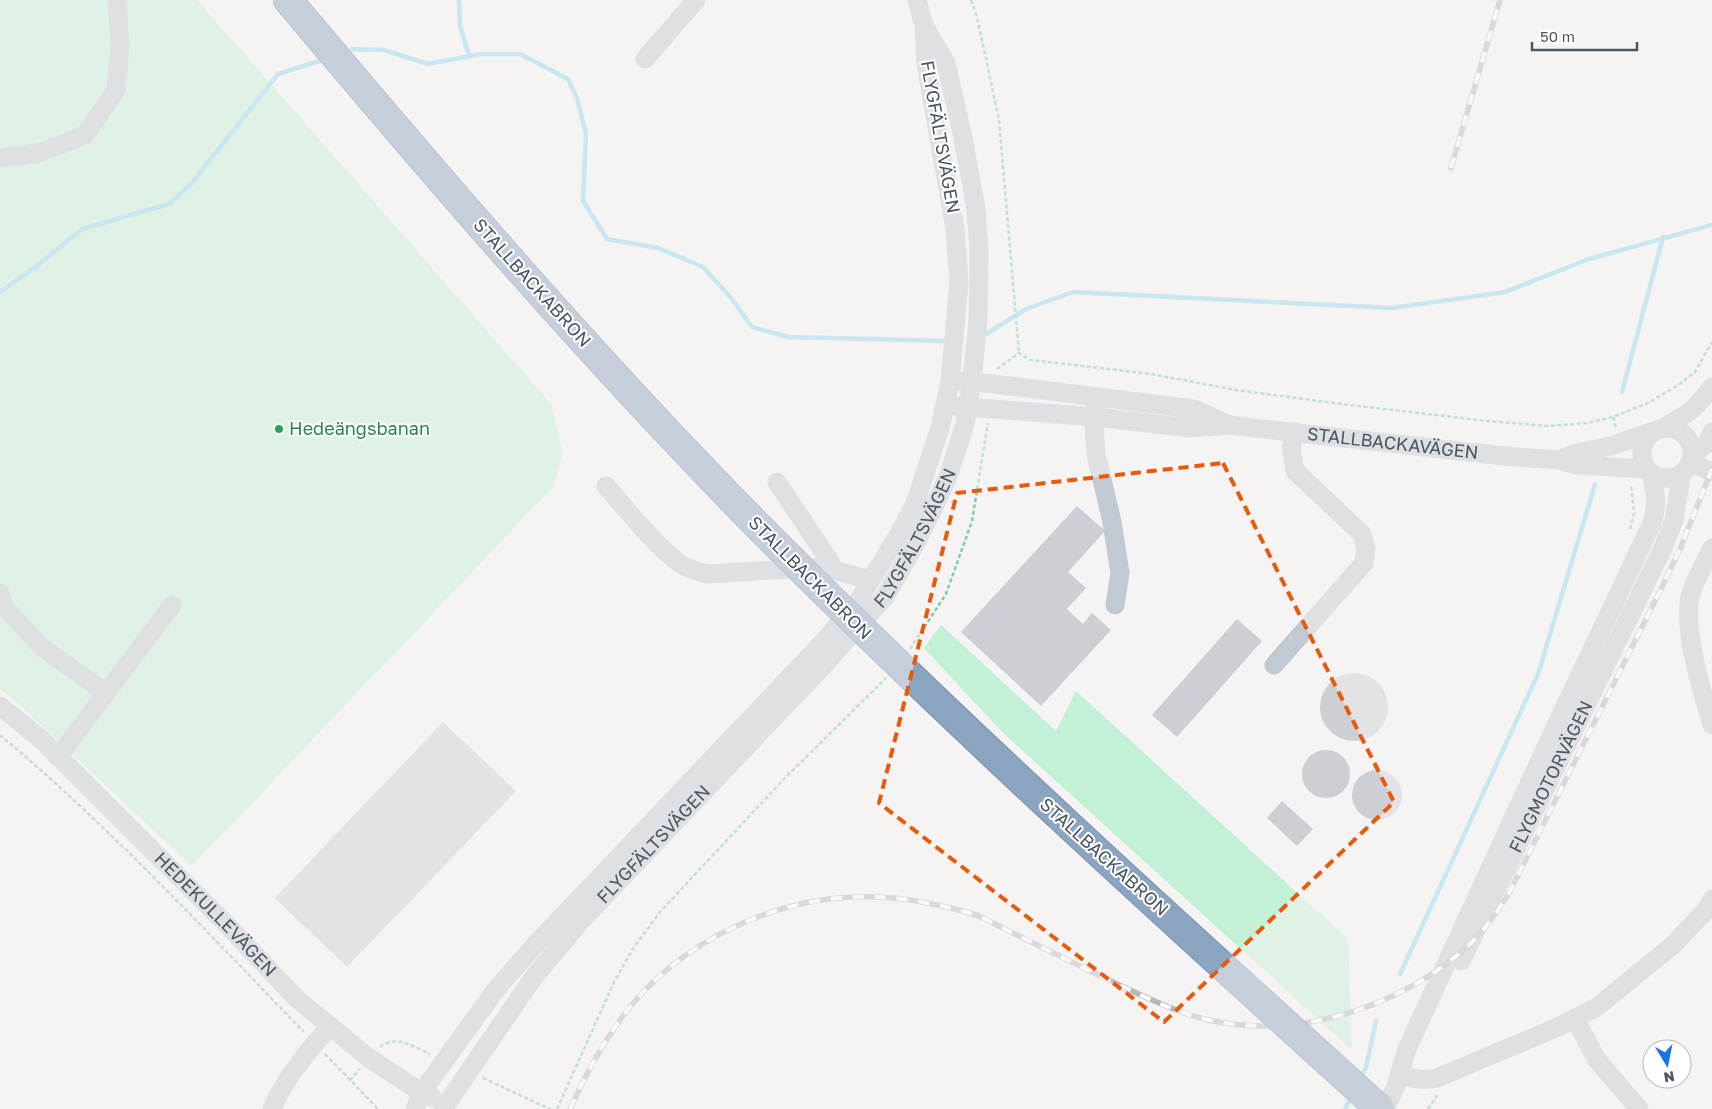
<svg xmlns="http://www.w3.org/2000/svg" width="1712" height="1109" viewBox="0 0 1712 1109" font-family="'Golos Text',sans-serif">
<rect width="100%" height="100%" fill="#f5f3f3"/>
<!-- green -->
<g fill="#c3f1d5">
<path d="M0,0H197L551,404L563,453L553,487L192,866L11,697L0,689Z"/>
<path d="M941,625L1056,731L1076,691L1348,939L1352,1050L1002,732L924,648Z"/>
</g>
<g fill="none" stroke-linecap="round" stroke-linejoin="round">
<!-- stream -->
<g stroke="#90daee" stroke-width="4.5">
<path d="M459,0L460,26L469,56"/>
<path d="M352,49L384,50L428,64L481,54H520L568,79L577,98L586,134L583,201L607,239L658,248L703,267L732,299L752,327L788,337L948,341"/>
<path d="M0,292L37,266L82,229L169,204L191,184L278,74L319,61"/>
<path d="M981,335L986,334L1026,309L1073,292L1392,308L1505,292L1589,259L1712,225"/>
<path d="M1622,392L1663,237"/>
<path d="M1400,974L1538,674L1595,484"/>
<path d="M1360,1079L1366,1067L1376,1021"/>
<path d="M1345,1109L1352,1095"/>
</g>
</g>
<!-- building -->
<g fill="#cdcfd5">
<path d="M1077,506L1105,531L1068,572L1086,588L1067,609L1083,624L1092,613L1111,630L1041,706L961,632Z"/>
<path d="M1237,619L1262,641L1177,737L1152,715Z"/>
<circle cx="1354" cy="707" r="34"/>
<path d="M443,722L516,791L347,967L275,898Z"/>
<circle cx="1326" cy="774" r="24"/>
<circle cx="1377" cy="795" r="25"/>
<path d="M1282,801L1313,829L1297,846L1267,818Z"/>
</g>
<g fill="none" stroke-linecap="round" stroke-linejoin="round">
<defs>
<path id="highway" d="M288,0C440,181 594,360 760,528"/>
</defs>
<!-- highway casing -->
<use href="#highway" stroke="#7690ad" stroke-width="30"/>
<!-- path -->
<g stroke="#7ad0a6" stroke-width="2.5" stroke-dasharray="4 2.5" stroke-linecap="butt">
<path d="M971,0L977,17L999,120L1019,353"/>
<path d="M997,369L1019,353L1030,360L1151,374L1236,390L1350,405L1488,421L1547,426L1587,423L1613,417L1648,403L1680,384L1695,372L1712,342"/>
<path d="M1613,417L1616,428"/>
<path d="M1630,529L1634,513L1631,485"/>
<path d="M910,649L946,594L972,521L988,423"/>
<path d="M0,735C109,826 206,931 304,1032"/>
<path d="M380,1047C396,1034 414,1047 430,1054"/>
<path d="M325,1054L378,1109"/>
<path d="M483,1078L550,1109"/>
<path d="M350,1080L360,1069"/>
<path d="M557,1109L614,982L634,947L660,912L783,780L886,678"/>
<path d="M1428,1109L1438,1094"/>
</g>
<!-- minor -->
<g stroke="#c1cad2" stroke-width="19">
<path d="M645,59L696,0"/>
<path d="M0,158L39,153L85,135L116,90L120,44L117,0"/>
<path d="M959,381L994,384L1194,409L1227,424"/>
<path d="M1096,405L1094,426L1096,454L1112,522L1120,573L1115,605"/>
<path id="s1" d="M956,406L1095,417L1190,428L1228,425L1504,456L1559,460L1576,465L1647,469"/>
<path d="M1662,428C1686,416 1695,409 1712,387"/>
<circle cx="1667" cy="453" r="25"/>
<path d="M1692,456L1706,444L1712,432"/>
<path d="M1559,460L1573,454L1614,445L1654,431"/>
<path d="M1690,462L1712,472"/>
<path d="M777,482L831,563L830,569L870,580"/>
<path d="M606,486C627,509 660,553 686,567C693,570 700,572 708,574L822,567L830,569"/>
<path d="M1712,548C1705,564 1694,581 1690,597C1683,630 1702,693 1712,725"/>
<path d="M0,593L5,608L43,648L106,693"/>
<path d="M1274,665L1364,563L1366,549L1362,534L1295,471L1291,447L1295,432"/>
<path id="s2" d="M0,706L42,740L229,927L297,999L369,1058L416,1089L432,1097"/>
<path d="M58,757L172,605"/>
<path id="s3" d="M1461,961L1663,548L1674,520L1682,473"/>
<path d="M1575,1018L1597,1060L1639,1109"/>
<path d="M1401,1074C1413,1079 1423,1081 1437,1078L1558,1027L1597,1007L1673,945L1706,910L1712,899"/>
<path d="M272,1109C286,1077 307,1052 330,1026"/>
<path d="M415,1109L422,1092L497,988L535,945L826,639L860,598L902,529L916,501L940,428L950,381L959,282L955,229L926,64L924,26L917,0"/>
<path id="s4" d="M443,1109L534,977L581,921L824,665L885,597L916,543L935,505L949,474L965,424L972,381L978,321L979,250L976,209L962,133L946,63L926,29"/>
<path d="M1385,1109L1396,1086L1407,1049L1552,734L1651,525C1659,504 1655,493 1651,472"/>
</g>
<!-- highway -->
<use href="#highway" stroke="#8ba5c1" stroke-width="28"/>
<defs>
<g id="rail">
<path d="M1451,168L1500,0"/>
<path d="M570,1109C584,1078 600,1048 620,1020C677,941 780,893 877,897C911,898 944,906 977,915C1017,935 1056,954 1096,974C1128,989 1159,1005 1193,1016C1288,1044 1400,1010 1471,943C1485,930 1497,912 1508,895L1662,587L1680,549L1712,469"/>
</g>
</defs>
<!-- rail casing -->
<use href="#rail" stroke="#b5b8bd" stroke-width="5.5"/>
<!-- rail -->
<use href="#rail" stroke="#fff" stroke-width="4" stroke-dasharray="11" stroke-linecap="butt"/>
<defs>
<path id="highway-bridge" d="M760,528C960,729 1170,919 1380,1109"/>
</defs>
<!-- highway-bridge casing -->
<use href="#highway-bridge" stroke="#7690ad" stroke-width="30" stroke-linecap="butt"/>
<!-- highway-bridge -->
<use href="#highway-bridge" stroke="#8ba5c1" stroke-width="28"/>
</g>
<!-- marked area -->
<path d="M0 0H1712V1109H0ZM1223,463L1394,802L1164,1022L879,803L957,493Z" fill="#f5f3f3" fill-opacity=".55" fill-rule="evenodd"/>
<path fill="none" stroke="#e8590c" stroke-width="4" stroke-dasharray="10 6" stroke-linejoin="round" d="M1223,463L1394,802L1164,1022L879,803L957,493Z"/>
<!-- markers -->
<circle fill="#2e9e5b" stroke="#fff" stroke-width="2" cx="279" cy="429" r="5"/>
<g text-anchor="middle" stroke-width="4" stroke-linejoin="round" paint-order="stroke">
<!-- street labels -->
<g font-size="18" fill="#4a5661" stroke="#fff">
<text transform="translate(940 137) rotate(80)" y="6">FLYGFÄLTSVÄGEN</text>
<text transform="translate(532 283) rotate(48)" y="6">STALLBACKABRON</text>
<text dy="6" stroke="none"><textPath href="#s1" startOffset="439">STALLBACKAVÄGEN</textPath></text>
<text dy="6" stroke="none"><textPath href="#s4" startOffset="744">FLYGFÄLTSVÄGEN</textPath></text>
<text transform="translate(810 578) rotate(45)" y="6">STALLBACKABRON</text>
<text dy="6" stroke="none"><textPath href="#s3" startOffset="205">FLYGMOTORVÄGEN</textPath></text>
<text dy="6" stroke="none"><textPath href="#s4" startOffset="339">FLYGFÄLTSVÄGEN</textPath></text>
<text transform="translate(1104 857) rotate(42)" y="6">STALLBACKABRON</text>
<text dy="6" stroke="none"><textPath href="#s2" startOffset="300">HEDEKULLEVÄGEN</textPath></text>
</g>
<!-- leisure labels -->
<g font-size="18" fill="#27864d" stroke="#fff" text-anchor="start">
<text x="289" y="435">Hedeängsbanan</text>
</g>
</g>
<!-- north arrow -->
<g transform="translate(1667 1064) rotate(170)"><circle r="24" fill="#ffffff" stroke="#b7bbc0"/>
<path d="M0-4L9 19L0 12L-9 19Z" fill="#1a73e8"/>
<text y="-8" font-size="14" font-weight="bold" text-anchor="middle" fill="#4a5661">N</text>
</g>
<!-- scale -->
<path d="M1532 42v8h105v-8" fill="none" stroke="#4a5661" stroke-width="2.5"/>
<text x="1540" y="42" font-size="15" fill="#4a5661" stroke="#ffffff" stroke-width="4" paint-order="stroke">50 m</text>
</svg>
